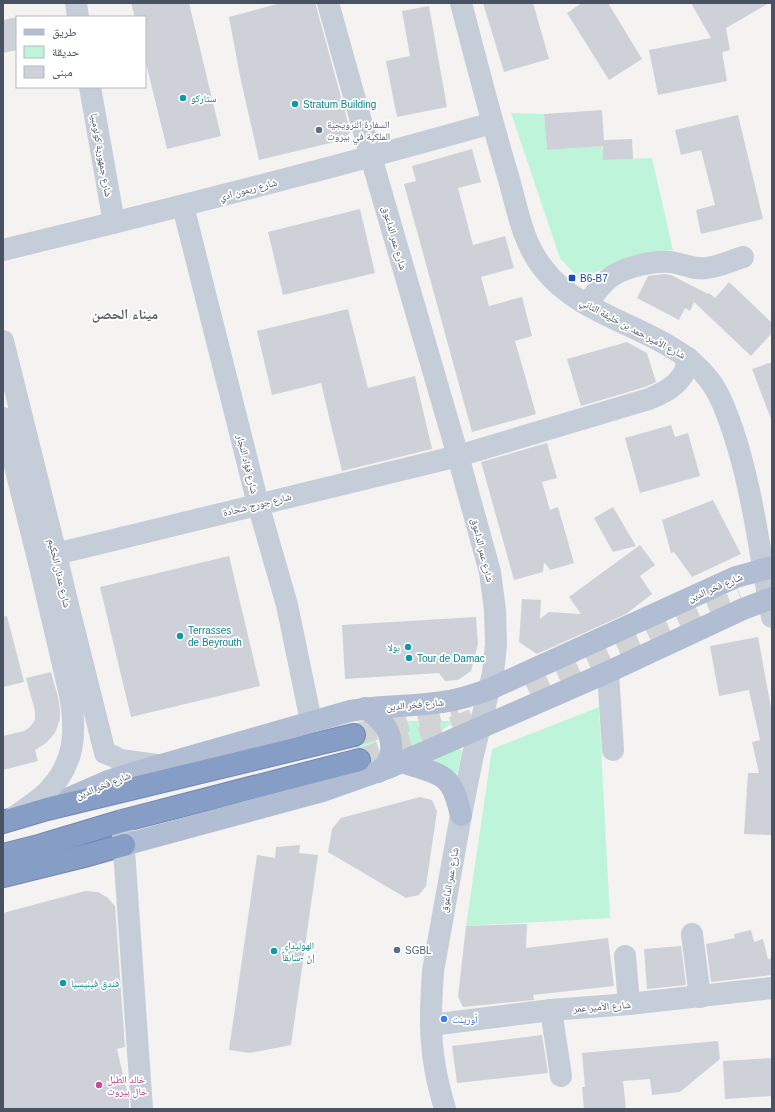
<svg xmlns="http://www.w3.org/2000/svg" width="775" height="1112" viewBox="0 0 775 1112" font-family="Arial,'Noto Naskh Arabic',sans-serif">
<rect width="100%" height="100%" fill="#f5f3f2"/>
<!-- green -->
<g fill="#bef5da">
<path d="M511,113L544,114L547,150L602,146L604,160L652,158L673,250L648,253L579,278L560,258Z"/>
<path d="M599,707L610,918L466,926L492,749Z"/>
<path d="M387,721H457L396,757Z"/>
<path d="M351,726L366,728L375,736L379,752L373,764L362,772Z"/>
<path d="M455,746L462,751L456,780L426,765Z"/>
</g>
<!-- building -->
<g fill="#ced1d8">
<path d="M131,3H189L221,136L167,149L145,59V17H135Z"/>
<path d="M281,3H316V6L347,119L350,132L347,139L259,160L240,76L229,17Z"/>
<path d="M483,3H533L549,59L504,72Z"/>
<path d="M582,3H608L642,59L609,80L567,13Z"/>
<path d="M691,3H769L726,28L730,50L722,52L727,81L658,95L649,50L711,38Z"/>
<path d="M429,6L447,107L397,117L386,61L410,56L402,11Z"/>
<path d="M17,17V50L3,53V20Z"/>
<path d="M602,110L604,140L632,139L633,159L603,160V146L547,150L544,114Z"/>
<path d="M738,115L763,219L701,234L696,210L715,205L701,150L681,155L675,130Z"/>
<path d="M472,149L481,182L458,188L473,245L505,236L514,268L481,277L489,306L522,297L532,336L515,341L536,414L472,432L404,184L416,181L412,166Z"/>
<path d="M360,209L375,273L283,295L268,232Z"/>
<path d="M664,274L671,275L708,294L709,293L715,298L729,282L772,323V333L751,356L694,302L690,311L685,308L679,320L637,298L648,276Z"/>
<path d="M348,309L368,388L415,376L432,449L342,471L321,383L272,395L257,331Z"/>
<path d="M627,342L647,353L656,382L645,387L581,406L567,359Z"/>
<path d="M772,362V419H771L752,369Z"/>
<path d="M671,425L675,437L688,433L700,476L640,493L625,438Z"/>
<path d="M547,443L557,478L542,482L550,510L558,507L574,563L550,570L544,562L543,572L514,580L481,462Z"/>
<path d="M713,500L741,554L692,577L674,552L671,553L662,520Z"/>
<path d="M613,507L636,546L613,552L594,518Z"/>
<path d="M640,545L655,565L640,576L652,594L626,614L537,654L519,642L522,599L541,600L540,619L549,612L581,614L569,597Z"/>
<path d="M229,556L260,686L131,717L100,587Z"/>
<path d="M7,616L24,682L3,687V617Z"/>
<path d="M476,617L478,644L471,671L458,680L445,681L439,673L345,679L342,625Z"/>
<path d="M758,637L772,713V835L744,834L748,773H759L752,742L760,740L749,690L719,696L710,646Z"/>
<path d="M51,672L58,697L60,709V719L55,733L46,743L35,750L38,761L3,770V736L24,731L30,727L35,720V711L26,678Z"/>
<path d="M420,797L432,800L437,811L426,886L419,895L406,898L328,852L332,829L341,818Z"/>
<path d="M300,845L299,853L318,855L291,1045L250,1053L229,1050L257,855L275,858L276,847Z"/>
<path d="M85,891L98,892L108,898L115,906L125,1047L117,1049L129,1100V1109H3V913Z"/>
<path d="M527,924L526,948L608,938L614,986L533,995L534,1000L463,1007L458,997L466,926Z"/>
<path d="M751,930L754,942L763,939L768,959L772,958V975L711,982L706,944L735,938L734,934Z"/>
<path d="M681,946L686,985L647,989L644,949Z"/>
<path d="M542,1035L548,1073L457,1083L452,1046Z"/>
<path d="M718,1041L720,1059L680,1092L652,1095L650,1079L623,1081L626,1109H584L582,1087H585L582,1053Z"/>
<path d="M772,1058V1096L725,1099L723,1061Z"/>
</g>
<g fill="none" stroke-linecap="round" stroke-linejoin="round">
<!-- highway-tunnel -->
<g stroke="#d2d3d5" stroke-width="22" stroke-dasharray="22 11" stroke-linecap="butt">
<path d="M530,694L712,611L742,600"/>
<path d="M354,735L457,707"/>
<path d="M359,760L465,723L485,715"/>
</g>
<defs>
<g id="highway">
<path d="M3,822L47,809L354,735"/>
<path d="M3,855L42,845L122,821L359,760"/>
<path d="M3,876L88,855L124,845"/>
</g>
</defs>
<!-- highway casing -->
<use href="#highway" stroke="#7187b2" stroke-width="24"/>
<!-- minor -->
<g stroke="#c5cdd8" stroke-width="22">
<path d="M76,3L78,17"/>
<path d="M328,3L371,157L458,456L490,572L495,610L496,645L493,673L472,759L461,815L433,971C431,1003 429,1035 435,1067C437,1081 441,1095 445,1109"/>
<path d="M461,3C476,61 491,119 508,176C517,207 522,242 543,268C573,308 627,321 669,346C685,355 699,366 710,381C721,396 727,414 733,431C753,491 760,555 772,617"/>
<path d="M90,87L114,223"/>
<path d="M183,206L258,504L287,605L311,721"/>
<path d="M3,250C167,210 330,169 492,123"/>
<path d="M587,304C593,296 599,287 607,280C620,268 653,260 671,262C683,264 695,270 707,268C720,266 731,261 743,257"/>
<path d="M3,341L56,554L66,597L105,753L113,756L120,760L157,765"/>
<path d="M3,418L42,575L70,695C77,734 75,766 44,795C35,803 24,810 14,817"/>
<path d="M56,554L458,456L649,399C663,393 676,387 684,373C686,369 687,363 688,358"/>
<path d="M608,672L613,750"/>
<path d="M122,821L142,1109"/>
<path d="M692,934L700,997"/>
<path d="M625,956L629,1004"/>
<path d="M551,1010L561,1076"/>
<path d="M431,1025L551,1010L629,1004L772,988"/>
</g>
<!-- major -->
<g stroke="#b0bdd3" stroke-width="22">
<path d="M365,708C372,713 380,718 384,725C391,734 394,750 388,761C386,765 382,769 378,772"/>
<path d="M403,762C415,767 428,769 439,775C454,782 457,801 461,815"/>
<path d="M69,798L108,781L140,771L350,711C381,705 412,707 442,702C459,700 474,695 490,689L736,577L772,567"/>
<path d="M124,845L323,791L388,768L608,672L743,609L772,598"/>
</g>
<!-- highway -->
<use href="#highway" stroke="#869dc6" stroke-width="22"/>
</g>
<!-- markers -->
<g fill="#0f9aa8" stroke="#fff" stroke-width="1.5">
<circle cx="183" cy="98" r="4"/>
<circle cx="295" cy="104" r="4"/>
<circle cx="180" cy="636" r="4"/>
<circle cx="408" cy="647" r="4"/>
<circle cx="409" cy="658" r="4"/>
<circle cx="274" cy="951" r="4"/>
<circle cx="63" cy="983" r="4"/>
</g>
<g fill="#5c6f8a" stroke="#fff" stroke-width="1.5">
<circle cx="319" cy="130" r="4"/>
<circle cx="397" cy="950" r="4"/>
</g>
<rect fill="#1a4fb4" stroke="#fff" stroke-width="1.5" x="568" y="274" width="8" height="8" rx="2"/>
<circle fill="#3f7fe0" stroke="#fff" stroke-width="1.5" cx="444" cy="1019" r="4"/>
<circle fill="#d1479c" stroke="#fff" stroke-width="1.5" cx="99" cy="1085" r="4"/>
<g text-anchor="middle" stroke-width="3.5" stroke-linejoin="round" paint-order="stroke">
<!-- culture labels -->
<g font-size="10" fill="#0d838f" stroke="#fff" text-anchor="start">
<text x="191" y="102">ستاركو</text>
<text x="303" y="108">Stratum Building</text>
<text x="188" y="634">Terrasses<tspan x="188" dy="12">de Beyrouth</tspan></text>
<text x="400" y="651" text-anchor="end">بولا</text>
<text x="417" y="662">Tour de Damac</text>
<text x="282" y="949">الهوليداي<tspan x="282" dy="12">إنّ -سابقاً</tspan></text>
<text x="71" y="987">فندق فينيسيا</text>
</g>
<!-- service labels -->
<g font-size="10" fill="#4e5e75" stroke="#fff" text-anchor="start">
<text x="327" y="128">السفارة النرويجية<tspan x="327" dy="12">الملكية في بيروت</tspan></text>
<text x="405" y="954">SGBL</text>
</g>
<!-- street labels -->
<g font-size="10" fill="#485263" stroke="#fff">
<text transform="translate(102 155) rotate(80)" y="4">شارع جمهورية كولومبيا</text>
<text transform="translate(248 189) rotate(-15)" y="4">شارع ريمون ادي</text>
<text transform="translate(395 238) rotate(74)" y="4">شارع عمر الداعوق</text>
<text transform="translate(633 328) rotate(28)" y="4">شارع الأمير حمد بن خليفة الثاني</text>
<text transform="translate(248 464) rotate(76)" y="4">شارع فؤاد النجار</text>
<text transform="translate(257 504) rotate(-14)" y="4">شارع جورج شحادة</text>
<text transform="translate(483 550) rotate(76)" y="4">شارع عمر الداعوق</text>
<text transform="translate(60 573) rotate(77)" y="4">شارع عدنان الحكيم</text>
<text transform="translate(715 587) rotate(-23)" y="4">شارع فخر الدين</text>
<text transform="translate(415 704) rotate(-5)" y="4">شارع فخر الدين</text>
<text transform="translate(103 785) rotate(-22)" y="4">شارع فخر الدين</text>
<text transform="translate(449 880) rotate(-80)" y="4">شارع عمر الداعوق</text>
<text transform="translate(602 1006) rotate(-4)" y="4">شارع الأمير عمر</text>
</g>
<!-- transit labels -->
<g font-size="10" fill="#164399" stroke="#fff" text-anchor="start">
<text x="580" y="282">B6-B7</text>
</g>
<!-- shop labels -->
<g font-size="10" fill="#366cbe" stroke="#fff" text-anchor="start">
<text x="452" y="1023">أورينت</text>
</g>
<!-- hotel labels -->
<g font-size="10" fill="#b23c85" stroke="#fff" text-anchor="start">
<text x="107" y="1083">خالد الطبل<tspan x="107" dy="12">خال بيروت</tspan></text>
</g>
<!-- district labels -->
<g font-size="14" font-weight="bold" fill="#5e6168" stroke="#fff">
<text x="125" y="319">ميناء الحصن</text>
</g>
</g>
<!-- border -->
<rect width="775" height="1112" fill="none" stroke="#485263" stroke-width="8"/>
<!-- legend -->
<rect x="16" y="16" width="130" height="72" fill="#ffffff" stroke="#b6bac1"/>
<rect x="24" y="29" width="20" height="6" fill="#b0bdd3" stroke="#b6bac1"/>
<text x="52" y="36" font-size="12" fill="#485263">طريق</text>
<rect x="24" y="46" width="20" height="12" fill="#bef5da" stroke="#b6bac1"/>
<text x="52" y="56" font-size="12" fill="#485263">حديقة</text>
<rect x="24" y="66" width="20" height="12" fill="#ced1d8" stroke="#b6bac1"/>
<text x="52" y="76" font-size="12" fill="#485263">مبنى</text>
</svg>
